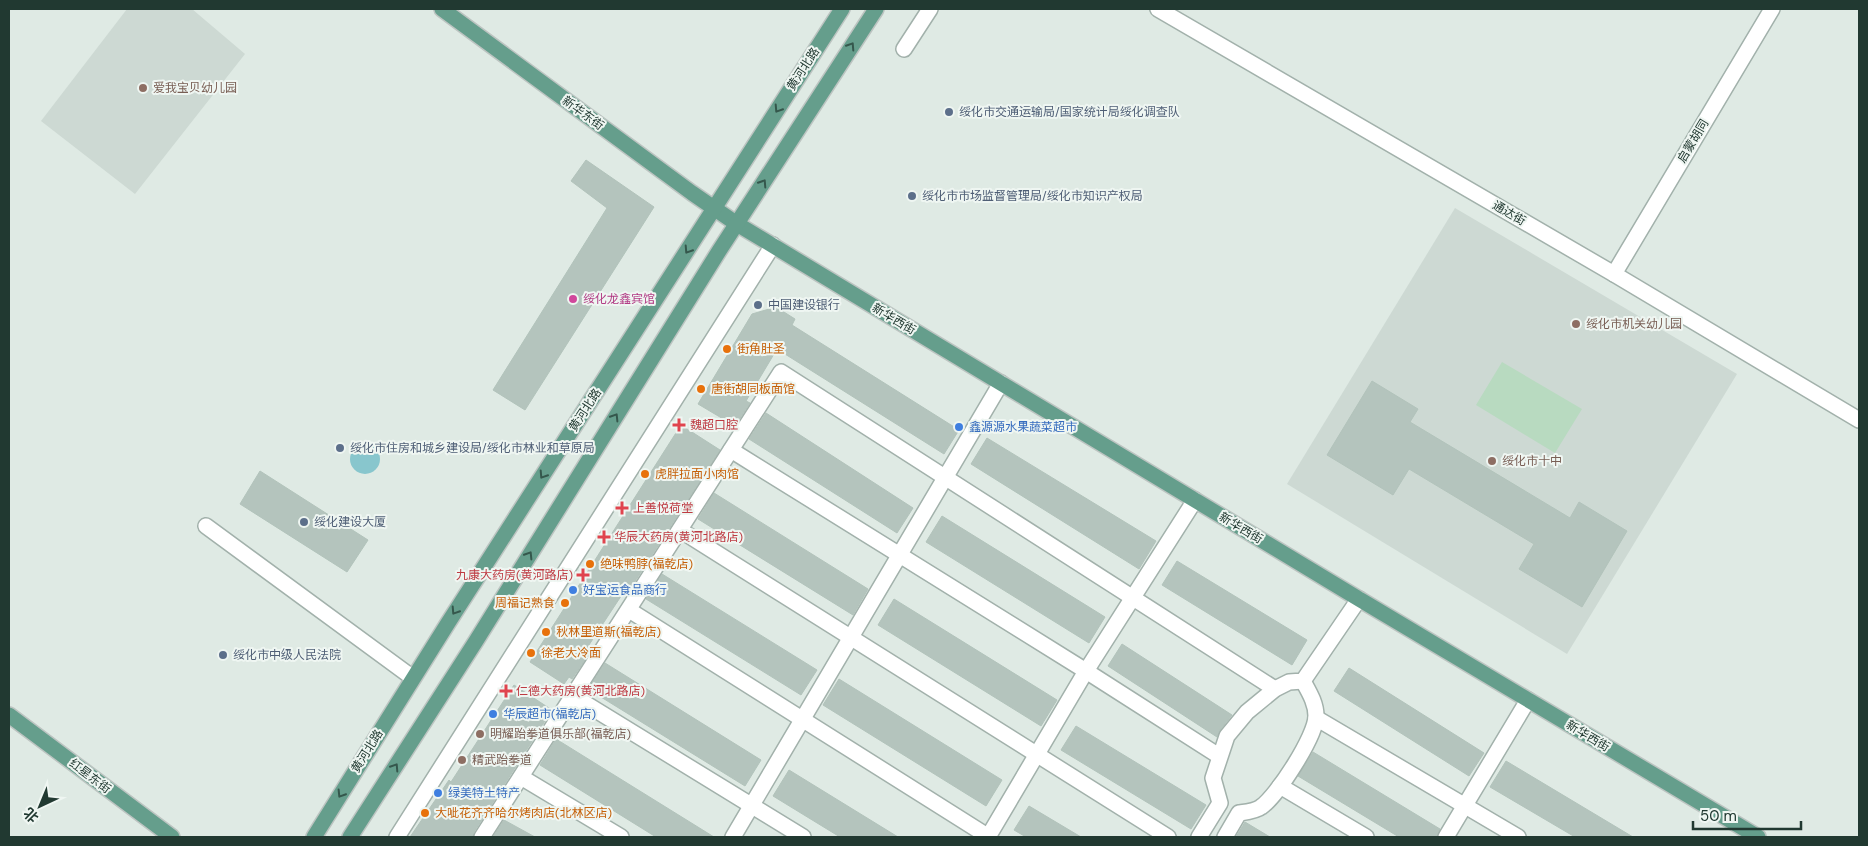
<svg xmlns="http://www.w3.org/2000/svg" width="1868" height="846" viewBox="0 0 1868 846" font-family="'DM Sans','Noto Sans SC',sans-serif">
<rect width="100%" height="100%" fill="#dfeae4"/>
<!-- built -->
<g fill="#cdd9d3">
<path d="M127,9H192L245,54L135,194L41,121Z"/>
<path d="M1455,208L1737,374L1567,654L1287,484Z"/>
</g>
<!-- green -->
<path fill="#b8dac0" d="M1502,362L1582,409L1555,453L1476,405Z"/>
<!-- water -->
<circle fill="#88c6cd" cx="365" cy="459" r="15"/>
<!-- building -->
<g fill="#b4c4bd" stroke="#b2c3bb">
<path d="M586,160L654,207L525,410L493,390L607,208L571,181Z"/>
<path d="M776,307L795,319L792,325L959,430L944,454L777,349L746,401L750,403L735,426L698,404L752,314Z"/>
<path d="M1372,381L1418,409L1410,422L1570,518L1579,502L1627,531L1582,607L1519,569L1534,544L1409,469L1393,495L1327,455Z"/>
<path d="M766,413L913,508L897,533L749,439Z"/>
<path d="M681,425L720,450L630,589L627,587L585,651L589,654L572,679L569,677L564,684L530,662Z"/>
<path d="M987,438L1156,541L1139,569L971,464Z"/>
<path d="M260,471L368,540L347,572L240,504Z"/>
<path d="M714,493L868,589L853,615L698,519Z"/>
<path d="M942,516L1105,617L1089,643L926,542Z"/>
<path d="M1177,561L1307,640L1292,665L1162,585Z"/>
<path d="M662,574L817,670L801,695L646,599Z"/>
<path d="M894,599L1057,700L1041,726L878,625Z"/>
<path d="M1122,644L1232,715L1220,730L1217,737L1108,666Z"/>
<path d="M605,663L761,760L745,786L588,689Z"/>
<path d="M1349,668L1484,753L1469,776L1334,691Z"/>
<path d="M839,679L1002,780L986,806L823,705Z"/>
<path d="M514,685L552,710L474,832L473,837H410L449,780L451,782Z"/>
<path d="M1076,726L1206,805L1191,829L1061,750Z"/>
<path d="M556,739L714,837H656L540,765Z"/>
<path d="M1313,752L1440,829L1437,837H1399L1298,776Z"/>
<path d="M1506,761L1633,837H1575L1490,787Z"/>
<path d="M789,770L898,837H840L773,796Z"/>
<path d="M1029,806L1081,837H1026L1014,830Z"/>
<path d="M504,820L535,837H493Z"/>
<path d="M1245,822L1270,837H1236Z"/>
</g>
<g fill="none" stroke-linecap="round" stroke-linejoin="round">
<defs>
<g id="minor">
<path d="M1158,9L1614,274L1859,420"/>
<path d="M904,49L930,9"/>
<path d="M1614,274L1772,9"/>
<path d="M731,450L1086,671L1219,756"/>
<path d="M206,526L413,678"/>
<path d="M680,530L1168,837"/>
<path d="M629,610L989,837"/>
<path d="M573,696L803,837"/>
<path d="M1316,718L1518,837"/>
<path d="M521,777L621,837"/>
<path d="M1280,786L1366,837"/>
<path d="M397,837L773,245"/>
<path d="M482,837L781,372L1275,689"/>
<path d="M733,837L1001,383"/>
<path d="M988,837L1086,671L1195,500"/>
<path d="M1199,837L1220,803L1213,778L1227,736L1247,712L1275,689L1289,682L1303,681L1359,599"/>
<path d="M1225,837L1239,813C1246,812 1256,811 1261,807C1277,796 1316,736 1316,716C1316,703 1309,692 1303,681"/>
<path d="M1446,837L1528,700"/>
</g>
<g id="major">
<path d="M442,9L692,193L737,224L1359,599L1758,837"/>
<path d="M9,715L172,837"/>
<path d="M314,837L448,623L842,9"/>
<path d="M350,837L476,641L719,251L876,9"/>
</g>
</defs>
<!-- minor casing -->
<use href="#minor" stroke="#a2b1ab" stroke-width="18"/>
<!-- major casing -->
<use href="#major" stroke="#bcc4c1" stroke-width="18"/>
<!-- minor -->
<use href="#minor" stroke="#fff" stroke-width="15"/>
<!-- major -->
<use href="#major" stroke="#659e8c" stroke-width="15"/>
</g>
<!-- one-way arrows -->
<defs><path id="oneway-chevron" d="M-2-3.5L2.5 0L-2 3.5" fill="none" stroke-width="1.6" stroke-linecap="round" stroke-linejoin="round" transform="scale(1.25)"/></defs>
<g stroke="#35574c">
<use href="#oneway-chevron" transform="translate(851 46) rotate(-57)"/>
<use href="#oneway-chevron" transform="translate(778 109) rotate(123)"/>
<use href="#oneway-chevron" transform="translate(763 183) rotate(-57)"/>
<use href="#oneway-chevron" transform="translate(688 250) rotate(123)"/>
<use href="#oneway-chevron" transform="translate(615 417) rotate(-58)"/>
<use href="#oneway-chevron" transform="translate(543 475) rotate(123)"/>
<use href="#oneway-chevron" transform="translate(529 555) rotate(-58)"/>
<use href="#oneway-chevron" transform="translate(455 611) rotate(123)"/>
<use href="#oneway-chevron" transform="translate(395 767) rotate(-57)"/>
<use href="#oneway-chevron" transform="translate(341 794) rotate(122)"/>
</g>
<!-- markers -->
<g fill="#8d6e63" stroke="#eff6f2" stroke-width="2">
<circle cx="143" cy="88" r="5"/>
<circle cx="1576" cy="324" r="5"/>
<circle cx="1492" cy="461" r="5"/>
<circle cx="480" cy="734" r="5"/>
<circle cx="462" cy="760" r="5"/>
</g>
<g fill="#5c6f8a" stroke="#eff6f2" stroke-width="2">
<circle cx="949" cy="112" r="5"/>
<circle cx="912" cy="196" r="5"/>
<circle cx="758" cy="305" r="5"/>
<circle cx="340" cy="448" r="5"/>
<circle cx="304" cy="522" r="5"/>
<circle cx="223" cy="655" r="5"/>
</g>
<circle fill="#d1479c" stroke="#eff6f2" stroke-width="2" cx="573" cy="299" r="5"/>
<g fill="#e8710a" stroke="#eff6f2" stroke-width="2">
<circle cx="727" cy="349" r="5"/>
<circle cx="701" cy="389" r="5"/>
<circle cx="645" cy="474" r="5"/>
<circle cx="590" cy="564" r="5"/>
<circle cx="565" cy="603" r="5"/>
<circle cx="546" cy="632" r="5"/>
<circle cx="531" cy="653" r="5"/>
<circle cx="425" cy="813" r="5"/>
</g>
<g fill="#e0444e" stroke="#eff6f2" stroke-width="2">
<path d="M676.5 417.5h5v5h5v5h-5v5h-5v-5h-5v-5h5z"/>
<path d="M619.5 500.5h5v5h5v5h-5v5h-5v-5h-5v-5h5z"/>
<path d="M601.5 529.5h5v5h5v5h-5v5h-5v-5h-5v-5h5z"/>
<path d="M580.5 567.5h5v5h5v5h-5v5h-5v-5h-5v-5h5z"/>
<path d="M503.5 683.5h5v5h5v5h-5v5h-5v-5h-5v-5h5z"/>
</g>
<g fill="#3f7fe0" stroke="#eff6f2" stroke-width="2">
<circle cx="959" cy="427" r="5"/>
<circle cx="573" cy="590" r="5"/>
<circle cx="493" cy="714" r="5"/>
<circle cx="438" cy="793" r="5"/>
</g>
<g text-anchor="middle" stroke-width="4" stroke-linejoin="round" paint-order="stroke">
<!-- street labels -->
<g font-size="12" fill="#213931" stroke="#eff6f2">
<text transform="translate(803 69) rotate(-57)" y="4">黄河北路</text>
<text transform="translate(583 113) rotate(36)" y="4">新华东街</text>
<text transform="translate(1693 141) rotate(-59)" y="4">启蒙胡同</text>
<text transform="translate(1509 213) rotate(30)" y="4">通达街</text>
<text transform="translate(894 319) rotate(31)" y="4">新华西街</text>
<text transform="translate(585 410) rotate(-57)" y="4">黄河北路</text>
<text transform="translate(1241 528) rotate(31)" y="4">新华西街</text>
<text transform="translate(1588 736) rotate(31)" y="4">新华西街</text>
<text transform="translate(367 751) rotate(-58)" y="4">黄河北路</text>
<text transform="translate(90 776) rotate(37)" y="4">红星东街</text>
</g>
<!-- education labels -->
<g font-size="12" fill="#785e54" stroke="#eff6f2" text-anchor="start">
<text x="153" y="92">爱我宝贝幼儿园</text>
<text x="1586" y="328">绥化市机关幼儿园</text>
<text x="1502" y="465">绥化市十中</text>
<text x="490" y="738">明耀跆拳道俱乐部(福乾店)</text>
<text x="472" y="764">精武跆拳道</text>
</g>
<!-- service labels -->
<g font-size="12" fill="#4e5e75" stroke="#eff6f2" text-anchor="start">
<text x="959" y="116">绥化市交通运输局/国家统计局绥化调查队</text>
<text x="922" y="200">绥化市市场监督管理局/绥化市知识产权局</text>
<text x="768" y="309">中国建设银行</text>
<text x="350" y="452">绥化市住房和城乡建设局/绥化市林业和草原局</text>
<text x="314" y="526">绥化建设大厦</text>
<text x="233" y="659">绥化市中级人民法院</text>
</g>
<!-- hotel labels -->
<g font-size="12" fill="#b23c85" stroke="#eff6f2" text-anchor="start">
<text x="583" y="303">绥化龙鑫宾馆</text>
</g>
<!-- food labels -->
<g font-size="12" fill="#c56008" stroke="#eff6f2" text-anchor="start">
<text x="737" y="353">街角肚圣</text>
<text x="711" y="393">唐街胡同板面馆</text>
<text x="655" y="478">虎胖拉面小肉馆</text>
<text x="600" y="568">绝味鸭脖(福乾店)</text>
<text x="555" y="607" text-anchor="end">周福记熟食</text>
<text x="556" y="636">秋林里道斯(福乾店)</text>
<text x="541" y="657">徐老大冷面</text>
<text x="435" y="817">大呲花齐齐哈尔烤肉店(北林区店)</text>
</g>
<!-- health labels -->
<g font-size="12" fill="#be3a42" stroke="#eff6f2" text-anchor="start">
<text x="690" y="429">魏超口腔</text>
<text x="633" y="512">上善悦荷堂</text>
<text x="614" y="541">华辰大药房(黄河北路店)</text>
<text x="573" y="579" text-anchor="end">九康大药房(黄河路店)</text>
<text x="516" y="695">仁德大药房(黄河北路店)</text>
</g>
<!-- shop labels -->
<g font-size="12" fill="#366cbe" stroke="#eff6f2" text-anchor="start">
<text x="969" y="431">鑫源源水果蔬菜超市</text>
<text x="583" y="594">好宝运食品商行</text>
<text x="503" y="718">华辰超市(福乾店)</text>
<text x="448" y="797">绿美特土特产</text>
</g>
</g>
<!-- border -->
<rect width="1868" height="846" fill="none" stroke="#213931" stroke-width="20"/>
<!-- north arrow -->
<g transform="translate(40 806) rotate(224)" stroke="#eff6f2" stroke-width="4" paint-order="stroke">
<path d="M0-4L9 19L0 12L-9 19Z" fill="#213931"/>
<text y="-8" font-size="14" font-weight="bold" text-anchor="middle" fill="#213931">北</text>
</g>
<!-- scale -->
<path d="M1693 821v8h108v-8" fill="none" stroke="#213931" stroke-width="2.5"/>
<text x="1700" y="821" font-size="15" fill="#213931" stroke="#eff6f2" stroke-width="4" paint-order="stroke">50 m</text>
</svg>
